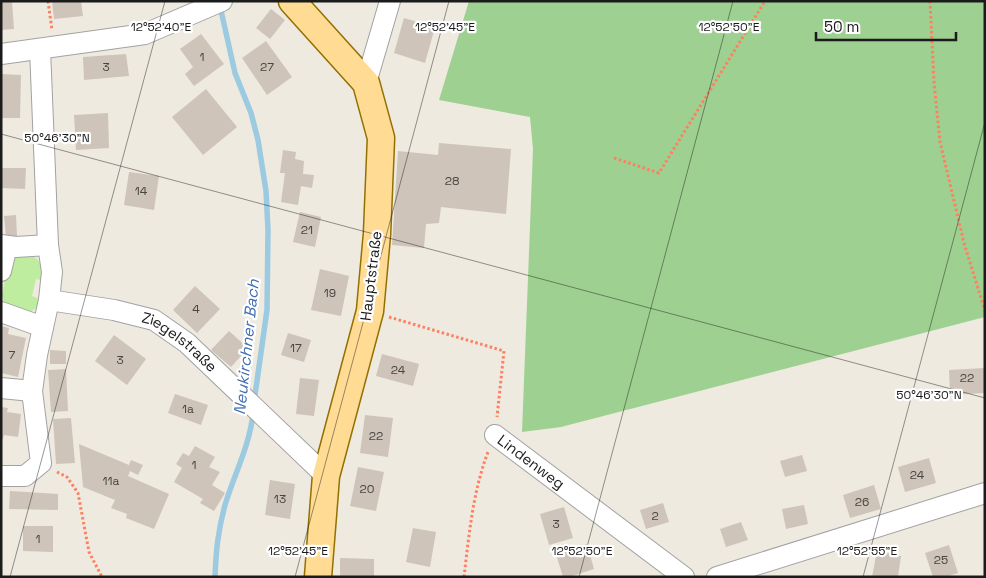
<svg xmlns="http://www.w3.org/2000/svg" width="986" height="578" viewBox="0 0 986 578" font-family="'Space Grotesk',sans-serif">
<rect width="100%" height="100%" fill="#eeeae0"/>
<!-- grass -->
<path fill="#bfeda0" d="M28,254C42,259 42,267 44,281L36,279L32,296L40,299L37,308L28,313L5,306L2,295L9,261L16,255Z"/>
<!-- forest -->
<path fill="#9ed191" d="M469,1H985V317L561,427L522,432L533,149L530,117L439,100Z"/>
<g fill="none" stroke-linecap="round" stroke-linejoin="round">
<!-- stream -->
<g stroke="#9ccae0" stroke-width="5.5">
<path d="M220,6L235,73L251,113L258,140L266,191L268,230L267,310L254,402"/>
<path d="M215,577C216,550 218,531 225,505C234,475 250,445 253,413"/>
</g>
</g>
<!-- building -->
<g fill="#cec4b9">
<path d="M52,1H81L83,16L54,19Z"/>
<path d="M1,2H12L14,29L1,30Z"/>
<path d="M271,9L285,20L270,39L256,28Z"/>
<path d="M404,18L435,27L425,63L394,53Z"/>
<path d="M201,34L224,64L194,86L185,74L193,67L180,49Z"/>
<path d="M266,41L292,77L267,95L242,58Z"/>
<path d="M126,54L129,76L84,80L83,57Z"/>
<path d="M1,74L21,75L20,118H1Z"/>
<path d="M206,89L237,127L203,155L172,117Z"/>
<path d="M108,113L109,148L76,150L74,115Z"/>
<path d="M439,143L511,149L506,214L441,207L439,223L426,224L424,248L392,245L398,151L438,155Z"/>
<path d="M283,150L296,152L295,159L304,161L303,174L314,175L312,188L301,186L298,205L281,202L285,173H280Z"/>
<path d="M1,168H26L25,189L1,188Z"/>
<path d="M129,172L159,176L154,210L124,205Z"/>
<path d="M300,212L321,217L315,247L293,242Z"/>
<path d="M16,215L17,236L6,237L4,216Z"/>
<path d="M320,269L349,276L341,316L311,310Z"/>
<path d="M195,286L220,309L197,333L173,310Z"/>
<path d="M1,326L9,328L8,334L26,338L18,377L1,373Z"/>
<path d="M229,331L248,348L231,367L211,350Z"/>
<path d="M288,333L311,340L304,362L281,355Z"/>
<path d="M114,335L146,359L127,385L95,361Z"/>
<path d="M50,350L66,351V364H50Z"/>
<path d="M382,354L419,364L413,386L376,376Z"/>
<path d="M984,368L985,393L950,395L949,370Z"/>
<path d="M66,369L68,411L51,412L48,370Z"/>
<path d="M300,378L319,380L314,416L296,414Z"/>
<path d="M175,394L208,405L201,425L168,413Z"/>
<path d="M1,407L8,408L7,412L21,414L18,437L4,435L3,439H1Z"/>
<path d="M365,415L393,418L388,457L360,453Z"/>
<path d="M71,418L75,463L56,464L53,419Z"/>
<path d="M79,444L129,465L131,460L143,465L138,475L130,471L128,476L169,494L154,529L126,518L127,514L111,508L115,500L83,487Z"/>
<path d="M195,446L215,457L209,467L220,472L212,485L225,493L214,511L200,503L203,499L174,482L182,468L176,464L183,453L189,456Z"/>
<path d="M802,455L807,471L785,477L780,461Z"/>
<path d="M929,458L936,483L905,492L898,467Z"/>
<path d="M358,467L384,472L376,511L350,506Z"/>
<path d="M270,480L295,484L290,519L265,515Z"/>
<path d="M874,485L881,509L850,518L843,495Z"/>
<path d="M10,491L58,494V510L9,509Z"/>
<path d="M663,503L669,522L646,529L640,510Z"/>
<path d="M804,505L808,524L786,529L782,509Z"/>
<path d="M564,507L573,538L549,545L540,514Z"/>
<path d="M741,522L748,540L726,547L720,529Z"/>
<path d="M23,526H53V552L23,551Z"/>
<path d="M413,528L436,532L430,567L406,562Z"/>
<path d="M587,544L594,569L569,577H563L556,554Z"/>
<path d="M949,545L958,573L946,577H933L925,553Z"/>
<path d="M877,551L901,556L898,577H872Z"/>
<path d="M340,558L374,559V577H340Z"/>
</g>
<g fill="none" stroke-linecap="round" stroke-linejoin="round">
<defs>
<g id="minor">
<path d="M1,54L145,34L222,1"/>
<path d="M366,83L390,1"/>
<path d="M1,245L16,247L48,245"/>
<path d="M1,271L7,246"/>
<path id="s1" d="M49,300L114,310L154,320L187,343L326,476"/>
<path d="M1,312L43,327"/>
<path d="M1,388L32,391"/>
<path id="s2" d="M495,435L684,577"/>
<path d="M1,476H25L41,463L32,391L37,355L49,300L52,272L48,245L40,49"/>
<path d="M717,577L985,493"/>
</g>
<path id="major" d="M292,1L366,83L381,138L377,234L370,311L326,476L318,577"/>
</defs>
<!-- minor casing -->
<use href="#minor" stroke="#a2a2a2" stroke-width="22"/>
<!-- major casing -->
<use href="#major" stroke="#937000" stroke-width="29"/>
<!-- path -->
<g stroke="#ff7f60" stroke-width="3" stroke-dasharray="2.5 2.5" stroke-linecap="butt">
<path d="M48,1L52,30"/>
<path d="M930,1L934,82L940,142L964,243L985,311"/>
<path d="M614,158L659,173L765,1"/>
<path d="M389,317L504,351L497,417"/>
<path d="M57,472L67,477L78,493L89,552L102,577"/>
<path d="M464,577C469,535 473,491 488,452"/>
</g>
<!-- minor -->
<use href="#minor" stroke="#fff" stroke-width="20"/>
<!-- major -->
<use href="#major" stroke="#ffdb94" stroke-width="26"/>
</g>
<!-- ticks -->
<path fill="none" stroke="#1b1b1b" stroke-width="1" stroke-opacity="0.45" d="M1,134L985,398M10,577L165,1M295,577L449,1M579,577L733,1M863,577L985,122"/>
<g text-anchor="middle" stroke-width="4.5" stroke-linejoin="round" paint-order="stroke">
<!-- number labels -->
<g font-size="12" fill="#484542">
<text x="202" y="61">1</text>
<text x="106" y="71">3</text>
<text x="267" y="71">27</text>
<text x="452" y="185">28</text>
<text x="141" y="195">14</text>
<text x="307" y="234">21</text>
<text x="330" y="297">19</text>
<text x="196" y="313">4</text>
<text x="296" y="352">17</text>
<text x="12" y="359">7</text>
<text x="120" y="364">3</text>
<text x="398" y="374">24</text>
<text x="967" y="382">22</text>
<text x="188" y="413">1a</text>
<text x="376" y="440">22</text>
<text x="194" y="469">1</text>
<text x="917" y="479">24</text>
<text x="111" y="485">11a</text>
<text x="367" y="493">20</text>
<text x="280" y="503">13</text>
<text x="862" y="506">26</text>
<text x="655" y="520">2</text>
<text x="556" y="528">3</text>
<text x="38" y="543">1</text>
<text x="941" y="564">25</text>
</g>
<!-- street labels -->
<g font-size="15" fill="#1b1b1b" stroke="#fff">
<text transform="translate(371 276) rotate(-83)" y="5">Hauptstraße</text>
<text dy="5" stroke="none"><textPath href="#s1" startOffset="140">Ziegelstraße</textPath></text>
<text dy="5" stroke="none"><textPath href="#s2" startOffset="45">Lindenweg</textPath></text>
</g>
<!-- water labels -->
<g font-size="16" font-style="italic" fill="#426fb1" stroke="#fff">
<text transform="translate(246 347) rotate(-84)" y="6">Neukirchner Bach</text>
</g>
</g>
<g font-size="12" text-anchor="middle" fill="#1b1b1b" stroke="#fff" stroke-width="4.5" stroke-linejoin="round" paint-order="stroke">
<text x="161" y="31">12°52'40"E</text>
<text x="445" y="31">12°52'45"E</text>
<text x="729" y="31">12°52'50"E</text>
<text x="57" y="142">50°46'30"N</text>
<text x="929" y="399">50°46'30"N</text>
<text x="298" y="555">12°52'45"E</text>
<text x="582" y="555">12°52'50"E</text>
<text x="867" y="555">12°52'55"E</text>
</g>
<!-- border -->
<rect width="986" height="578" fill="none" stroke="#1b1b1b" stroke-width="5"/>
<!-- scale -->
<path d="M816 32v8h140v-8" fill="none" stroke="#1b1b1b" stroke-width="2.5"/>
<text x="824" y="32" font-size="15" fill="#1b1b1b" stroke="#ffffff" stroke-width="4" paint-order="stroke">50 m</text>
</svg>
